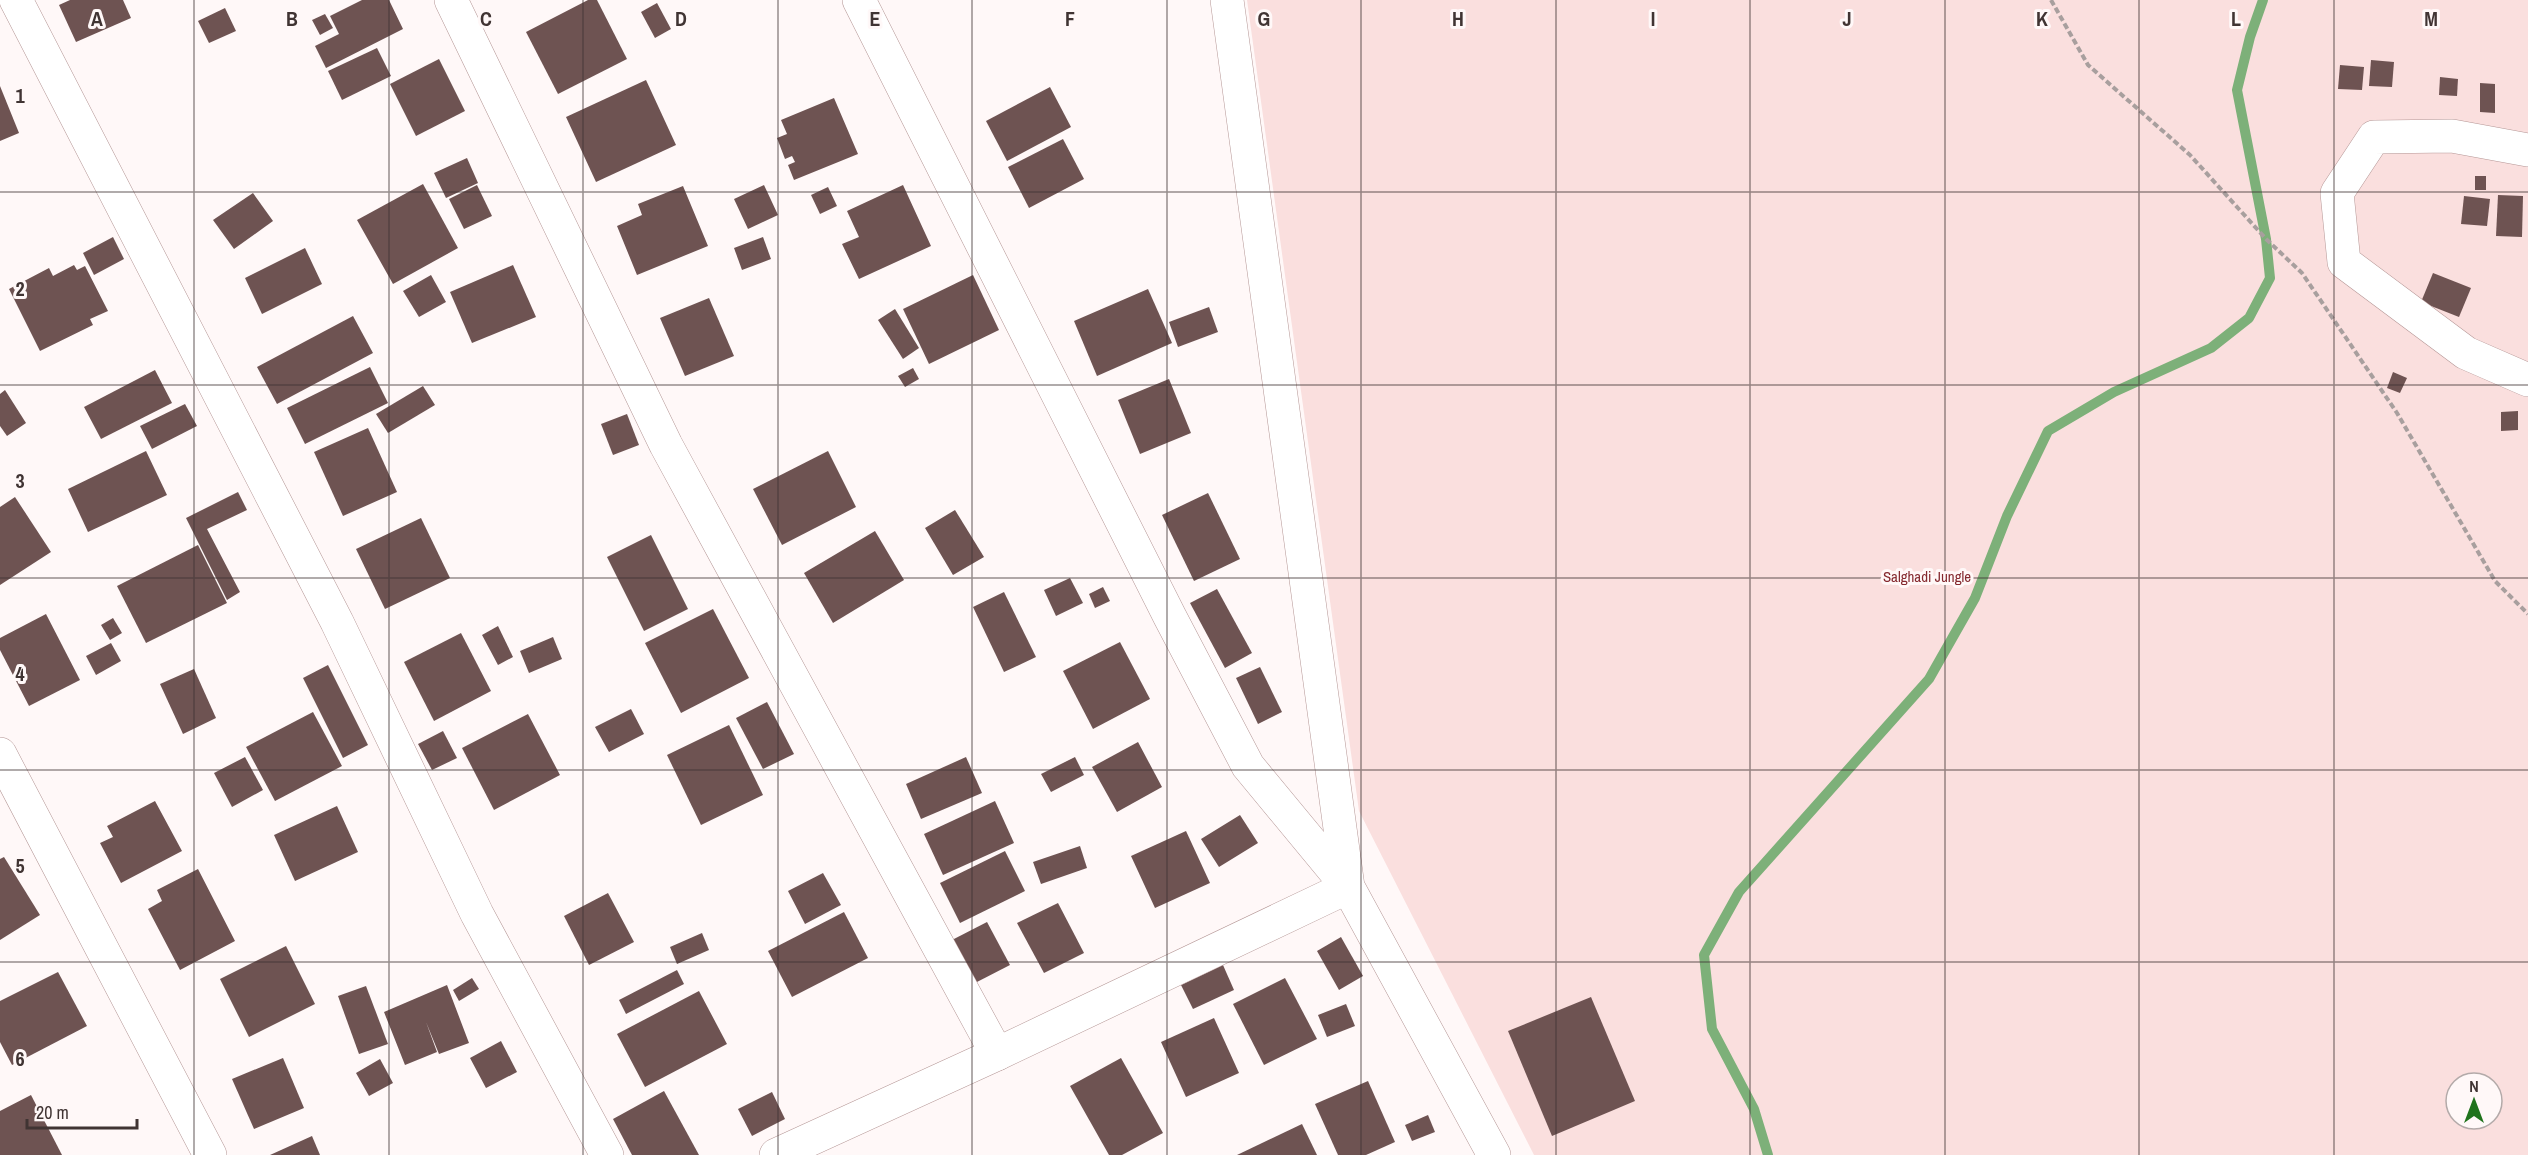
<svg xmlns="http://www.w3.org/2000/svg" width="2528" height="1155" viewBox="0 0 2528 1155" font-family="'Archivo Narrow',sans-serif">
<rect width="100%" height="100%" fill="#fff8f8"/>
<!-- green -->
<path fill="#fadfde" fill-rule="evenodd" d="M1247,0H2528V1155H1534L1359,811ZM2456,1083H2492V1119H2456Z"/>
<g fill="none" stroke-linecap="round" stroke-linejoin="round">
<!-- stream -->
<path stroke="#7db079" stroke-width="10" d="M1768,1155L1754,1109L1712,1029L1704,955L1739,892L1929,679L1975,598L2007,516L2048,431L2114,392L2211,348L2249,318L2270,278L2266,239L2237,90L2250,37L2263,0"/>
</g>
<!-- building -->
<g fill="#6e5352">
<path d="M70,0H123L131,18L76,42L59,5Z"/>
<path d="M362,0H389L403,29L326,68L315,46L339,34L330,16Z"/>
<path d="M588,0H597L627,59L558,94L526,32Z"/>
<path d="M657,3L671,29L655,38L641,12Z"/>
<path d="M225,8L236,31L209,43L198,21Z"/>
<path d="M325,14L333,28L320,35L312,20Z"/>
<path d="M377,48L391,76L342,100L328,71Z"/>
<path d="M439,59L465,111L416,136L390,84Z"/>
<path d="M2371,60L2394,62L2392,87L2369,86Z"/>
<path d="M2340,65L2364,67L2362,90L2338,89Z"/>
<path d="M2440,77L2458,79L2457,96L2439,95Z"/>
<path d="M646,80L676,145L596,182L566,117Z"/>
<path d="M2480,83L2495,84V113L2480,112Z"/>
<path d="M0,86L19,133L0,141Z"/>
<path d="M1050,87L1071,127L1007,161L986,121Z"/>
<path d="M834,98L858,154L794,180L788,165L795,162L792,156L785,159L777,138L787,134L781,120Z"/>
<path d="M1063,139L1084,179L1029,208L1008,167Z"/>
<path d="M467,158L478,183L446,198L434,173Z"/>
<rect x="2475" y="176" width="11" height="14"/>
<path d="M423,184L458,248L393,284L357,220Z"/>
<path d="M477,185L492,216L464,229L449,199Z"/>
<path d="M764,185L778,215L748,229L734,199Z"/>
<path d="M903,185L931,246L859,279L842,244L859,237L847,211Z"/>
<path d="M683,186L708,246L637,275L617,226L642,215L638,204Z"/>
<path d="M828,187L837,206L820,214L811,195Z"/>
<path d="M253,193L273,221L234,249L213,220Z"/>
<path d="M2498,195L2523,196L2522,237L2496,236Z"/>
<path d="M2464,196L2490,199L2487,226L2461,224Z"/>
<path d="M113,237L124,259L94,275L83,253Z"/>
<path d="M763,237L771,259L742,270L734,248Z"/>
<path d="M305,248L322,284L262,314L245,278Z"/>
<path d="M74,265L77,270L85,266L108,311L90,319L93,325L40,351L9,289L49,268L53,276Z"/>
<path d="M513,265L536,317L472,343L450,292Z"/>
<path d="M2433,273L2471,288L2459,317L2421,302Z"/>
<path d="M431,275L446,302L419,317L403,291Z"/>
<path d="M973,275L999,330L929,364L903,309Z"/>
<path d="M1148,289L1172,343L1097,376L1074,321Z"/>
<path d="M709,298L734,356L685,376L660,318Z"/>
<path d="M1209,307L1218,332L1178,347L1169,322Z"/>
<path d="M895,309L919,348L903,359L878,320Z"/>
<path d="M353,316L373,353L277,404L257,367Z"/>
<path d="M370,367L388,403L305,444L287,408Z"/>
<path d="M913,368L919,379L905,387L898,376Z"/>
<path d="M155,370L172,403L101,439L84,407Z"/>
<path d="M2393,372L2407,378L2400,393L2387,388Z"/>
<path d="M1169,379L1191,433L1140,454L1118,400Z"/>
<path d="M423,386L435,405L388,433L376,414Z"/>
<path d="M5,390L26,423L7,436L0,426V394Z"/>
<path d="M185,404L197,426L152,449L140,426Z"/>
<path d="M2518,411V430L2501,431V412Z"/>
<path d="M627,414L639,445L613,455L601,424Z"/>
<path d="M368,428L397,492L343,516L314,452Z"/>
<path d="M146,451L167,495L88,532L68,489Z"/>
<path d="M828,451L856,507L782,545L753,489Z"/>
<path d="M238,492L247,510L207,529L240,592L227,600L186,518Z"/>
<path d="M1208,493L1240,559L1194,581L1162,515Z"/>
<path d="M15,497L51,552L0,585V507Z"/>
<path d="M955,510L984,557L953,575L925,528Z"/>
<path d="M421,518L450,578L385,609L356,549Z"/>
<path d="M875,531L904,580L833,623L804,573Z"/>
<path d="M651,535L688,609L644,631L607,557Z"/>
<path d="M198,545L227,603L146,643L117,586Z"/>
<path d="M1070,578L1083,603L1056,616L1044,590Z"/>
<path d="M1103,587L1110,601L1095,608L1089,594Z"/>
<path d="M1217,589L1252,653L1225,668L1190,603Z"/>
<path d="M1004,592L1036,657L1004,672L973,607Z"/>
<path d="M713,609L749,678L681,713L645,643Z"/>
<path d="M46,614L80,680L29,706L0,650V638Z"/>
<path d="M113,618L122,633L110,640L101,625Z"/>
<path d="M498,626L513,657L498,665L482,635Z"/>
<path d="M461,633L491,691L434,721L404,662Z"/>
<path d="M553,637L562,659L529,673L520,651Z"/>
<path d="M1120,642L1150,699L1093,729L1063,671Z"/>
<path d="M111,643L121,661L96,675L86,656Z"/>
<path d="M328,665L368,745L343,758L303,678Z"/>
<path d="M1260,667L1282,712L1258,724L1236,678Z"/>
<path d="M194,669L216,718L183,734L160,684Z"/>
<path d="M767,702L794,754L763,769L736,718Z"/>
<path d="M631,709L644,734L609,752L595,727Z"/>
<path d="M313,712L342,766L275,801L246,747Z"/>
<path d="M528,714L560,775L494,810L462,748Z"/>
<path d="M729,725L763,795L701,825L667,755Z"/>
<path d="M443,731L457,758L432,770L418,744Z"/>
<path d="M1138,742L1162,787L1117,812L1092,767Z"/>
<path d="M245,757L263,790L232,807L214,773Z"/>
<path d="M966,757L982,793L921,819L906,784Z"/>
<path d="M1075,757L1084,775L1051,792L1041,774Z"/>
<path d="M155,801L182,851L121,883L100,843L113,837L107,826Z"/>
<path d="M995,801L1014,843L943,875L924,834Z"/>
<path d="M337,806L358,852L295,881L274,835Z"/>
<path d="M1240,815L1258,843L1219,867L1201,839Z"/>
<path d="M1186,831L1210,883L1155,908L1131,856Z"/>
<path d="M1080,846L1087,868L1041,884L1033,862Z"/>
<path d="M1005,851L1025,891L960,923L940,883Z"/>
<path d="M4,857L40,915L0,940V859Z"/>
<path d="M198,869L235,941L180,970L148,909L162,901L157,890Z"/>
<path d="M823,873L841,905L805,924L788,891Z"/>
<path d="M608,893L634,942L589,965L564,916Z"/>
<path d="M1058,903L1084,953L1044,973L1017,923Z"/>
<path d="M844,912L868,958L792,997L768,951Z"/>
<path d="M987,922L1010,965L975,983L952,940Z"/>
<path d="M702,933L709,950L677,964L670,947Z"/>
<path d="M1341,937L1363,976L1339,990L1317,951Z"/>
<path d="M286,946L315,1004L249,1037L220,979Z"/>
<path d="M1223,965L1234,990L1193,1009L1181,985Z"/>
<path d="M677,970L684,984L626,1014L619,1000Z"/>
<path d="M58,972L87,1026L12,1065L0,1042V1001Z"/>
<path d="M472,978L479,989L459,1001L453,990Z"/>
<path d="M1285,978L1317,1039L1264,1065L1233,1004Z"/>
<path d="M447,985L469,1043L439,1054L426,1022L437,1052L405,1065L384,1012Z"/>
<path d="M366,986L388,1044L359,1054L338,996Z"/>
<path d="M699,991L727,1044L645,1087L617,1034Z"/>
<path d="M1591,997L1635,1101L1552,1136L1508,1031Z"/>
<path d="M1346,1004L1355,1026L1327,1037L1318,1015Z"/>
<path d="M1214,1018L1239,1073L1186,1097L1161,1042Z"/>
<path d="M501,1041L517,1072L486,1088L470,1058Z"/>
<path d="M283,1058L304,1108L254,1129L232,1079Z"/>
<path d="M1121,1058L1163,1133L1122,1155H1109L1070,1086Z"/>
<path d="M380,1059L393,1083L369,1096L356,1073Z"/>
<path d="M1368,1081L1395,1142L1366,1155H1338L1315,1104Z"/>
<path d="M664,1091L699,1155H632L613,1119Z"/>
<path d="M772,1092L785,1119L752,1136L738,1109Z"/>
<path d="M31,1095L62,1155H0V1111Z"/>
<path d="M1428,1115L1435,1132L1412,1141L1405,1125Z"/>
<path d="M1302,1124L1317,1155H1237Z"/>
<path d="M312,1136L320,1155H270Z"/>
</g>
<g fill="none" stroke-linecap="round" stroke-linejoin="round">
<defs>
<g id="minor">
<path d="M16,0L337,622L477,914L607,1155"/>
<path d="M451,0L666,445L997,1054"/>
<path d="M1227,0L1348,887L1494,1155"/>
<path d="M2528,150L2452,136L2374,137L2337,193L2344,262L2466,353L2528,380"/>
<path d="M0,754L210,1155"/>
<path d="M776,1155L997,1054L1348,887L1248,766L1170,617L859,0"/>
</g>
</defs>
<!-- minor casing -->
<use href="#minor" stroke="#b59796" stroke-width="34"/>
<!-- path -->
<path stroke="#a89f9e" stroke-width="4" stroke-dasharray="6 3" stroke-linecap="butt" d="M2051,0L2088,65L2190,155L2266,239L2302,273L2397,413L2495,581L2528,614"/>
<!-- minor -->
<use href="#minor" stroke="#fff" stroke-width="33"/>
</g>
<!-- grid -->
<path fill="none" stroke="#403433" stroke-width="1.5" stroke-opacity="0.55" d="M194,0V1155M389,0V1155M583,0V1155M778,0V1155M972,0V1155M1167,0V1155M1361,0V1155M1556,0V1155M1750,0V1155M1945,0V1155M2139,0V1155M2334,0V1155M0,192H2528M0,385H2528M0,578H2528M0,770H2528M0,962H2528"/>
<g text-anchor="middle" stroke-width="6" stroke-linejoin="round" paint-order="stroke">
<!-- park labels -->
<g font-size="15" fill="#85292f" stroke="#fff8f8">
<text x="1927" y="582">Salghadi Jungle</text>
</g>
</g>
<g font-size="20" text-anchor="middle" font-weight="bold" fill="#403433" stroke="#fff8f8" stroke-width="6" stroke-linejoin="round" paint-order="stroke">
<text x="97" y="26">A</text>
<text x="292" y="26">B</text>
<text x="486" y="26">C</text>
<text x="681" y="26">D</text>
<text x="875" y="26">E</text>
<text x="1070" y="26">F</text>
<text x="1264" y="26">G</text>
<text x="1458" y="26">H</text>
<text x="1653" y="26">I</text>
<text x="1847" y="26">J</text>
<text x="2042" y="26">K</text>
<text x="2236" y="26">L</text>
<text x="2431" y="26">M</text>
<text x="20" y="103">1</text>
<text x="20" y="296">2</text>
<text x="20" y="488">3</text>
<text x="20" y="681">4</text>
<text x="20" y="873">5</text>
<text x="20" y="1066">6</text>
</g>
<!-- north arrow -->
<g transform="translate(2474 1101)"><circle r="28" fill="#fff8f8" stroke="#b3aaa9" stroke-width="1.5"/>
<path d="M0-4.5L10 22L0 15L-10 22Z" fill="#20731d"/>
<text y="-9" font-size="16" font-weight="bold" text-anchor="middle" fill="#403433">N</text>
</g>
<!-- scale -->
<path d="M27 1119v9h110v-9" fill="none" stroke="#403433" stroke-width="3"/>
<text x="36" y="1119" font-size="18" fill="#403433" stroke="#fff8f8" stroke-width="4.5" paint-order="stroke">20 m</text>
</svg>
